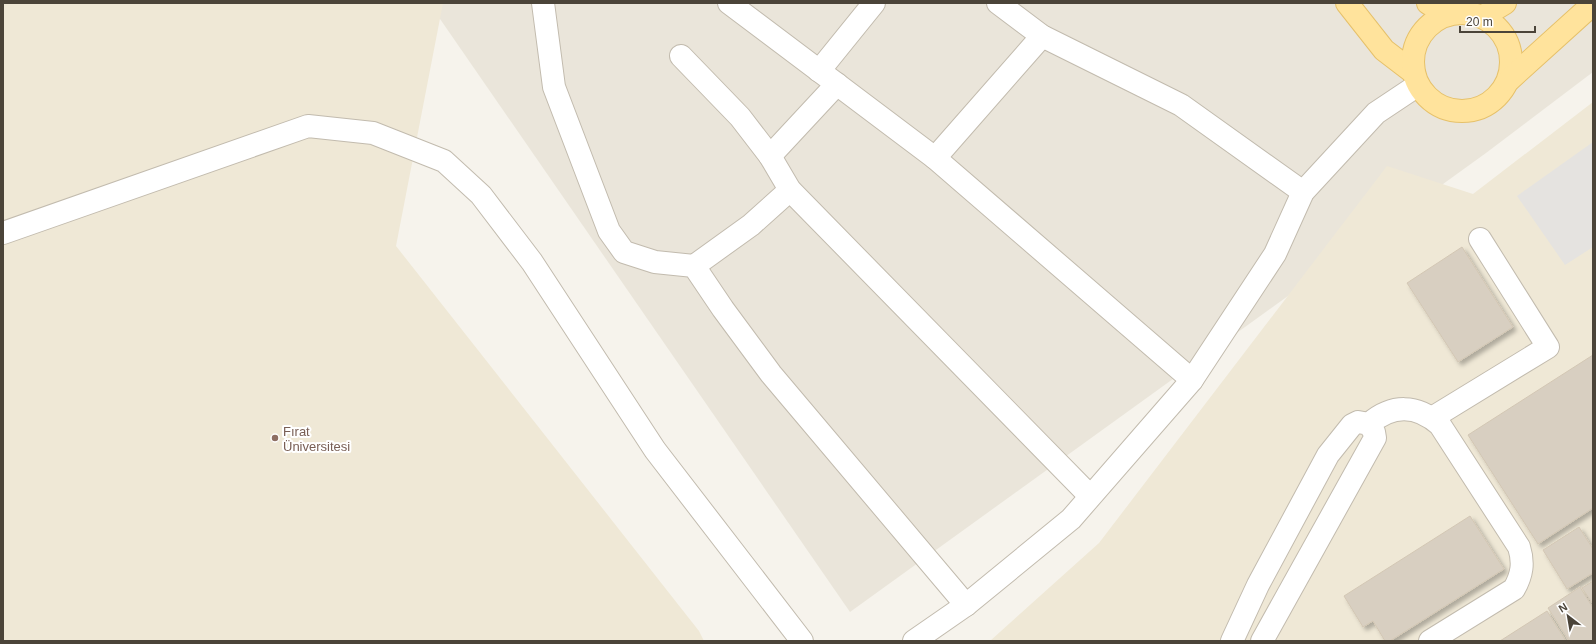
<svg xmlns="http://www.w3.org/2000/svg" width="1596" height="644" viewBox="0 0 1596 644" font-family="Arial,sans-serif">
<defs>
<filter id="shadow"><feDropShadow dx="3.5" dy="3.5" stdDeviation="2" flood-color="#0004"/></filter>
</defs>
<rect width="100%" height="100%" fill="#f6f3ec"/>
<!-- residential -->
<path fill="#eae5da" d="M429,3H1593V72L1486,153L850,612Z"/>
<!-- education -->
<g fill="#efe8d6">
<path d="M3,3H443L396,246L699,631L704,641H3Z"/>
<path d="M1593,102V641H990L1099,543L1387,166L1473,194Z"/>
</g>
<!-- parking -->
<path fill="#e5e3e0" d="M1593,142V247L1565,265L1517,196Z"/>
<!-- building -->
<g fill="#d8cfc1" stroke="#d3c7b4" filter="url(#shadow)">
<path d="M1462,247L1513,327L1458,362L1407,283Z"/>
<path d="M1593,355V508L1538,544L1468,435Z"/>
<path d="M1470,516L1504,569L1390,641H1385L1373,621L1363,627L1344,596Z"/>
<path d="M1579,527L1593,549V573L1567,589L1543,550Z"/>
<path d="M1593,581V604L1582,588Z"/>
<path d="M1580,587L1593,608V641H1569L1548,608Z"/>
<path d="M1547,611L1566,641H1500Z"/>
</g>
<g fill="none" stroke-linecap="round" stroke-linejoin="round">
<defs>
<g id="minor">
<path d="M543,3L554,87L609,231L624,252L655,262L694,266L723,309L771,374L966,605"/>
<path d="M729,3L935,158L1192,380"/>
<path d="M998,3L1042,36L1181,105L1303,192"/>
<path d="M681,56L740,117L770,156L790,190L1090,496"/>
<path d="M819,71L874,3"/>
<path d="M770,156L837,84"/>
<path d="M935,158L1042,36"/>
<path d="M3,233L308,126L373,133L444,161L481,195L532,262L655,450L802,641"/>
<path d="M694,266L751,225L790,190"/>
<path d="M1432,418L1548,347L1480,239"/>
<path d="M1369,424C1392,404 1417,404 1440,425L1519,547C1524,563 1522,575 1514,589L1430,641"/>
<path d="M914,641L966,605L1071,519L1192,380L1275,254L1303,192L1376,113L1418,85"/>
<path d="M1232,641L1258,585L1328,455L1352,425L1358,422L1369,424L1374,432L1375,438L1262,641"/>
</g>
<g id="major">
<path d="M1347,3L1384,50L1414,73"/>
<path d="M1428,3L1447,15"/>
<circle cx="1462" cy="62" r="49"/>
<path d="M1482,17L1505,3"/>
<path d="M1509,80L1593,4"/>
</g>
</defs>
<!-- minor casing -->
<use href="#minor" stroke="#c2bbae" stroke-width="24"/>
<!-- major casing -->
<use href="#major" stroke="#e6c16a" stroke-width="24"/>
<!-- minor -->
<use href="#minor" stroke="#fff" stroke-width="22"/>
<!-- major -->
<use href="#major" stroke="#ffe39c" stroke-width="22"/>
</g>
<!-- markers -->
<circle fill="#8d6e63" stroke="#fff" stroke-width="1.5" cx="275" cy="438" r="4"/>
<g text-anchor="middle" stroke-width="4" stroke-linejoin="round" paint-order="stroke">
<!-- education labels -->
<g font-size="13" fill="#785e54" stroke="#fff" text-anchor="start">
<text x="283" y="436">Fırat<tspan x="283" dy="15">Üniversitesi</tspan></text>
</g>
</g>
<!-- border -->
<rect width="1596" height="644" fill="none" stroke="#4b4439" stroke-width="8"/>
<!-- north arrow -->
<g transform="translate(1568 616) rotate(329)" stroke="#ffffff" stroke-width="3" paint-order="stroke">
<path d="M0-3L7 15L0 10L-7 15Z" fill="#4b4439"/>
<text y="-6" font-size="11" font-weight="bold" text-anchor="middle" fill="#4b4439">N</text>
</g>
<!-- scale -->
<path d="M1460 26v6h75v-6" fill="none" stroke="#4b4439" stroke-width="2"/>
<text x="1466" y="26" font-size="12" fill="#4b4439" stroke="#ffffff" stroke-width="3" paint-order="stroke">20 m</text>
</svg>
